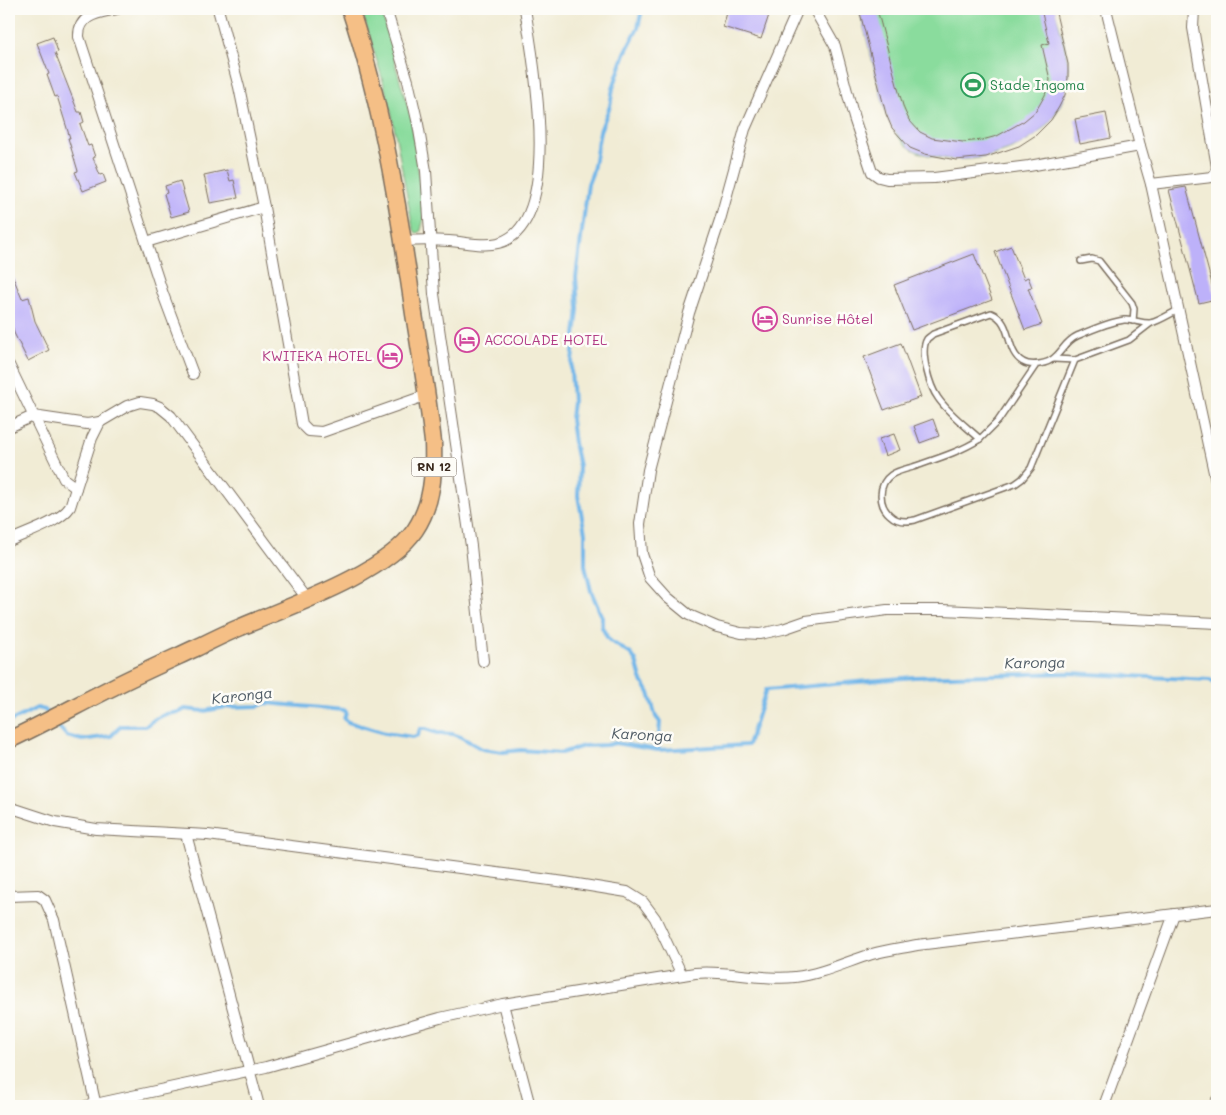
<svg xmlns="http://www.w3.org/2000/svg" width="1226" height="1115" viewBox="0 0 1226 1115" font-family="Mali,sans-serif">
<rect width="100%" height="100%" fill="#fdfcf7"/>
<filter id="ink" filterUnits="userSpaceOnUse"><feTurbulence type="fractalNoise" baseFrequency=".02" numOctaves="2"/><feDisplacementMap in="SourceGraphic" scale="10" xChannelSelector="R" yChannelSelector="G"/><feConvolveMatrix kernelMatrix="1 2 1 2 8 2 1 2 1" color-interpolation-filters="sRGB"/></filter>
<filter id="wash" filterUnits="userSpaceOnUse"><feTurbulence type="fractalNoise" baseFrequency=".0096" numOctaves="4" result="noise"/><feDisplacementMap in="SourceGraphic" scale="20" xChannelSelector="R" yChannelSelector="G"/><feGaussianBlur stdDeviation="1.12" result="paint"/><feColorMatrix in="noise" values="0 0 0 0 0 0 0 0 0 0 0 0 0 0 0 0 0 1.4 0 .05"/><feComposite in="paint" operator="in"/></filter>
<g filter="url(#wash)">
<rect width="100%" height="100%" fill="#f1ecd5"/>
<!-- green -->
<g fill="#8adc9d" stroke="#62835e">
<path d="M361,9H380L391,42L396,67L412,121L424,218L421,230L419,233H416L413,228L392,116L383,81Z"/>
<path d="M859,9H1054C1060,28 1071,61 1068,80C1060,138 996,166 942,158C932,156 919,154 910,148C898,139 891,127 886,114Z"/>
</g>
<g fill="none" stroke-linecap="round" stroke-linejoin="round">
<!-- stream -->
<g stroke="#73b7e9" stroke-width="4">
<path d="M642,9L638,28L625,53L613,88L610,106L600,131L593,171L588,184L576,277L578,309L571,370L573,402L571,419L574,443L579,466L578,496L585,533V565L591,591L602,617V627L607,637L610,641L631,654L636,661L641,679L649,693L656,717L660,722L658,750"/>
<path d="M9,722L37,708L45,710L49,716"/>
<path d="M55,723L67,736L82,740L111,736L121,726H146L155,719L166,714L180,712L185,709L204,711L226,707L259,706L266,703L344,710L346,712L344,719L348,722L385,733L413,737L418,735L420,729H426L437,733L453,734L461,737L482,749L503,752L521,750L561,753L584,746L607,745L615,743L658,750L748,745L766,690L914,677L1069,673L1210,680L1217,685"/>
</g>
</g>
<g id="blocks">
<!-- building -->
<g fill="#bdb1f9">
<path d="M728,9H771L761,39L723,27Z"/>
<path d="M859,9H877L897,85L904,109L909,120L920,132L932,138L963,142L982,140L997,136L1024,121L1036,111L1045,95L1050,80L1042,45L1049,43L1041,9H1055L1068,64V78L1065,95L1059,107L1051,120L1036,135L1019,146L986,157L956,160L925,154L910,148L892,128L886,114Z"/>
<path d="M53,37L58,52L55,53L78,112H81L84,122L80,124L88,146L91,145L95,157L93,158L100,175L103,174L106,182L83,191L75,172L78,171L68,138H70L57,96L55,97L47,75L49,74L37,43Z"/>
<path d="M1106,113L1111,138L1080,144L1075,119Z"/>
<path d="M227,170L230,181L234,180L238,198L210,203L204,175Z"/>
<path d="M180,181L189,212L171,217L164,194L167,193L165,186Z"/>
<path d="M1186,187L1216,299L1199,303L1169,190Z"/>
<path d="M1011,246L1024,279L1028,277L1032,287L1028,288L1042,324L1025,330L995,252Z"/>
<path d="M974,254L992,300L912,330L894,285Z"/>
<path d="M9,267L22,299L29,297L35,321L49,350L28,361L14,333L9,312Z"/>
<path d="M901,343L921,397L884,410L864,357Z"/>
<path d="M933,419L939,436L920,443L914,426Z"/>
<path d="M894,434L900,450L885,456L879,439Z"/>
</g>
</g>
</g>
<g filter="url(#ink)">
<use href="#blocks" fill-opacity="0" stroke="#7b6e5e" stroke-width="1"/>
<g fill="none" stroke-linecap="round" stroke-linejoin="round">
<defs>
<g id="lane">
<path d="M1081,261L1092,259L1099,261L1132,303L1134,309L1133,321"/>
<path d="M1054,359L1075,360"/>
<path d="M1036,365L998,421L980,439C967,427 949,414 938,398C930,387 919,352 927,339C929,337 931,336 933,334L991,313C1014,322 1004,351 1023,362C1031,367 1048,364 1055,357C1063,350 1066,341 1077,336C1091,330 1109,322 1124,320C1133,319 1142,324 1151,323C1159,321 1170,314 1178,310"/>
<path d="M980,439C960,452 936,459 913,467C906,469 897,471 891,475C878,484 878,505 890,515C897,522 906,522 915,520L1015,484L1022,479L1031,468L1075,360L1129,340L1151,323"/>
</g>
<g id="street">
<path d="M117,9C100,13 78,14 79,37L163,294L193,374"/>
<path d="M218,9L239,87L264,207L302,424L309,431L322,432L427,395"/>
<path d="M386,9L408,81L418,124L426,171L434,294L471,546L483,661"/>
<path d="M798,9L745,129L720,220L689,313L648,470L640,524L642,554L650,578L667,597L689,615L717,627L741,633L760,634L783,629L806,621L887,610H943L1217,623"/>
<path d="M814,9L835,46L854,118L872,172L879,177L887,179L934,178L1029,166L1140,146"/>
<path d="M1106,9L1140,146L1151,184L1217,486"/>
<path d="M1151,184L1212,177L1216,172L1217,167L1193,28L1194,9"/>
<path d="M404,241C419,240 434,240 449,241C465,242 483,247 498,243C565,226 533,57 525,9"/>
<path d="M146,242L264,207"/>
<path d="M9,365L64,479L76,488"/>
<path d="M9,427L33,416L87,424L100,422"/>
<path d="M9,541C27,532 59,523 70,507L92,438L100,422L127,406L140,402L153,404L160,407L171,416L308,600"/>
<path d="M9,807L55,822L96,829L208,835L565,882L627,892L643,902L655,918L682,975"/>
<path d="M186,834L259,1106"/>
<path d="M9,896L38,895L45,900L54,920L96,1106"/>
<path d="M503,1004L530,1106"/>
<path d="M86,1106L266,1067L440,1018L503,1004L695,973C729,970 762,981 795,977C822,974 846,962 872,954C886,950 902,948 917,945L1217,909"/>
<path d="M1104,1106L1174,914"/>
<path d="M1214,1106L1217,1100"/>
</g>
<path id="primary" d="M9,740C45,723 81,703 117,685C143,672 170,660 196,648C211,641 226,633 241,627C290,606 385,574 415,530C433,503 434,473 433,442C428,399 421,357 414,314C399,211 383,108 350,9"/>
</defs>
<!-- lane casing -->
<use href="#lane" stroke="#7b6e5e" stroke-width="8"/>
<!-- street casing -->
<use href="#street" stroke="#7b6e5e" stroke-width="12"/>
<!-- primary casing -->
<use href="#primary" stroke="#7b6e5e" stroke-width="19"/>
<!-- lane -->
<use href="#lane" stroke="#fff" stroke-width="5"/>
<!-- street -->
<use href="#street" stroke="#fff" stroke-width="10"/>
<!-- primary -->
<use href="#primary" stroke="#f5bf86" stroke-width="16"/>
</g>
</g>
<!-- icons -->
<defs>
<symbol id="stadium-ring" viewBox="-11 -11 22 22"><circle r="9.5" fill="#fdfcf7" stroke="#2e9e5b" stroke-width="1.5"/><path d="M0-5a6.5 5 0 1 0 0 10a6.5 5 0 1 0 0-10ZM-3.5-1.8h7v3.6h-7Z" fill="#2e9e5b"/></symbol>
<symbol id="hotel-ring" viewBox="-11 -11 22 22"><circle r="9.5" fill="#fdfcf7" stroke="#d1479c" stroke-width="1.5"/><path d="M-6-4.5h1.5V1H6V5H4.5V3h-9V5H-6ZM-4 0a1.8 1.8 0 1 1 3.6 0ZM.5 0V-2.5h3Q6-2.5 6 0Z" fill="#d1479c"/></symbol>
</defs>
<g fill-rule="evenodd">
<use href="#stadium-ring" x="959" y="71" width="28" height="28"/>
<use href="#hotel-ring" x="751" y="305" width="28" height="28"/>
<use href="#hotel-ring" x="453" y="326" width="28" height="28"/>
<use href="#hotel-ring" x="376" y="342" width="28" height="28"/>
</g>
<g text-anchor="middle" stroke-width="5" stroke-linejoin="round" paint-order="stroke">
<!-- shield labels -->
<rect fill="#fdfcf7" stroke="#75695f" stroke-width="1" x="411.5" y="457.5" width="45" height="19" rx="4"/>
<g font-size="12" font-weight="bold" fill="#3b2a1e">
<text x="434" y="471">RN 12</text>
</g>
<!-- leisure labels -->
<g font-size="14" fill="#27864d" stroke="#fdfcf7" text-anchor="start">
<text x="990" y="90">Stade Ingoma</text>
</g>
<!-- hotel labels -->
<g font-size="14" fill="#b23c85" stroke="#fdfcf7" text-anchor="start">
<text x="782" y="324">Sunrise Hôtel</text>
<text x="484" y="345">ACCOLADE HOTEL</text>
<text x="372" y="361" text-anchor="end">KWITEKA HOTEL</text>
</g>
<!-- water labels -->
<g font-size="15" font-style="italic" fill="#4f5b65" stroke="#fdfcf7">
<text transform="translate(1035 663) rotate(-1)" y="5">Karonga</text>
<text transform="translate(242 696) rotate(-6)" y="5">Karonga</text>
<text transform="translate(642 735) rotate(3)" y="5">Karonga</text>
</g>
</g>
<!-- margin -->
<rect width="1226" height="1115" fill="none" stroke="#fdfcf7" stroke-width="30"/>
</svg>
